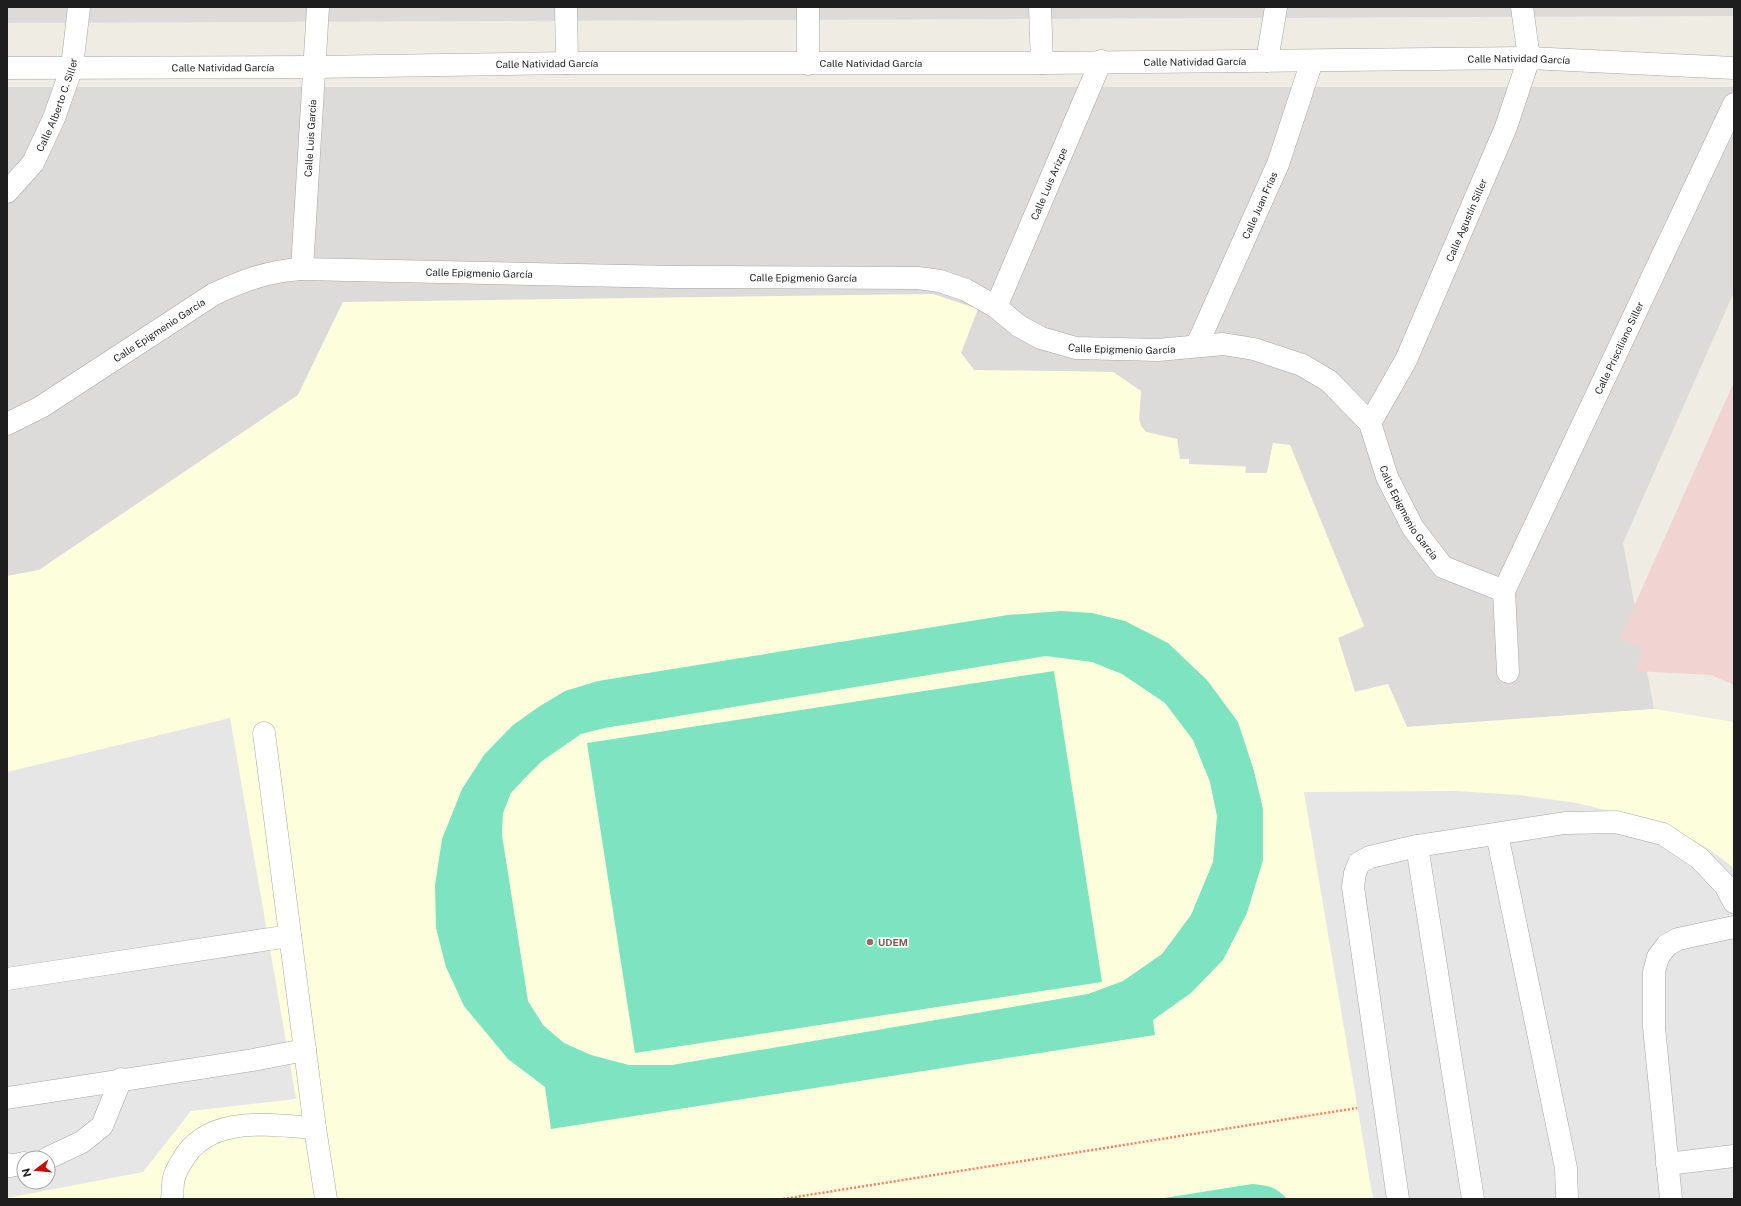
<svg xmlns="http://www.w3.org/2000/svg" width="1741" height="1206" viewBox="0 0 1741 1206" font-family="'Public Sans',sans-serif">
<rect width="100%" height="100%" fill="#efece3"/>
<!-- residential -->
<g fill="#dcdbda">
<path d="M7,7H1734V16L7,23Z"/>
<path d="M7,87H1734V292L1623,543L1654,709L1407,727L1388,684L1355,692L1338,638L1364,627L1273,444L1267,473H1245L1246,466L1189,464L1180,459L1177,439L1146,432L1141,426L1139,419L1141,391L1113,372L974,370L961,353L343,302L298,395L39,570L7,576Z"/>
</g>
<!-- commercial -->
<path fill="#f1d4d1" d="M1734,382V685L1711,675L1636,671L1642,647L1620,638Z"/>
<!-- education -->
<path fill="#fdffdc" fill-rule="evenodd" d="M933,294L978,309L961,353L974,370L1113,372L1141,391L1139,419L1141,426L1146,432L1177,439L1180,459H1189V464L1246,467L1245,473H1267L1273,443L1290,445L1364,626L1338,638L1355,692L1388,684L1407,727L1654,709L1734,722V1199H7V576L39,570L298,395L343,302ZM24,1158H48V1182H24Z"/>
<!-- pitch -->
<g fill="#7de3c0" fill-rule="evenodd">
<path d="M1061,611L1092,613L1125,621L1168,643L1207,680L1238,722L1254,771L1263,809V860L1247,913L1223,960L1191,993L1153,1020L1155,1035L551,1129L545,1087L508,1059L464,1006L446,967L436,928L435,885L442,839L462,789L484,755L513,725L540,706L565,691L598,681L1008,615ZM1046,656L1092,662L1122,674L1165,703L1193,740L1210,782L1217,816L1213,862L1191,915L1162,954L1123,981L1088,994L672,1065H629L591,1055L564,1043L543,1025L528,1001L502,835L503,813L511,793L526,777L542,761L581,734L605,728Z"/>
<path d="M1054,671L1102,982L635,1053L587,743Z"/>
<path d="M1252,1184C1267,1185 1277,1187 1287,1199H1158Z"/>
</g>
<!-- parking -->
<g fill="#e6e6e6" fill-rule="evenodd">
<path d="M230,718L296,1099L191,1111L143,1172L7,1198V772ZM24,1158H48V1182H24Z"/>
<path d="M1456,791L1519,795L1577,803L1669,826L1709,849L1734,868V1199H1373L1304,792Z"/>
</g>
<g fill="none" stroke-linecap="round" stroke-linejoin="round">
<defs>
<g id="minor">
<path d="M566,7L567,63"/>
<path d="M1040,7L1042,63"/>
<path d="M1267,61L1276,7"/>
<path d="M808,64V7"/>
<path id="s1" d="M7,68L313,67L567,63H1042L1529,58L1734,68"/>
<path id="s2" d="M7,192L33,163L54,118L72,67L79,7"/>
<path id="s3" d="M302,269L318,7"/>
<path id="s4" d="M996,307L1101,61"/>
<path id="s5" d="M1197,345L1278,164L1312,61"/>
<path id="s6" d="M1370,423L1406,360L1506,127L1529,58L1522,7"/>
<path id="s7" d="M7,424L41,407L214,294C244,280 269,271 302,269L673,277L918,278L940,281L966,290L996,307L1019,326L1041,338L1076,348L1158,350L1223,344L1254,349L1302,365L1329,381L1370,423L1387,477L1413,528L1443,567L1504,591"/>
<path id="s8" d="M1508,672L1504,591L1734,104"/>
<path d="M264,733L315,1128L326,1199"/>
<path d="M1497,834L1566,1168L1567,1199"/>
<path d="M1417,846L1473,1199"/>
<path d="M7,979L290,936"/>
<path d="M7,1098L253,1060L305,1050"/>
<path d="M48,1158L82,1142L102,1126L121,1079"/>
<path d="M7,1164L10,1166L24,1163"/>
<path d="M1667,1164L1734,1156"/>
<path d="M172,1199C173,1192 172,1184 174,1178C175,1172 179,1166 182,1161C208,1114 270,1125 315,1128"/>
<path d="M1398,1199L1353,887L1355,873L1359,863L1370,857L1417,846L1565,823L1616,822L1663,834L1699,858L1725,885L1734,902"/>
<path d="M1671,1199L1654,1027V972L1658,957L1667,945L1678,939L1734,927"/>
</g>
</defs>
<!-- minor casing -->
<use href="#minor" stroke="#a5a5a5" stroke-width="23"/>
<!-- path -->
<path stroke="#ff7b64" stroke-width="2.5" stroke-dasharray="2 2" stroke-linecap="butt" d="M783,1199L1357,1108"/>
<!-- minor -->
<use href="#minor" stroke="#fff" stroke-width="22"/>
</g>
<!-- markers -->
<circle fill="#8d6e63" stroke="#fff" stroke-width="1.5" cx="870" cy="942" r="4"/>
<g text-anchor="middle" stroke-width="3.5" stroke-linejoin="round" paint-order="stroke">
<!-- street labels -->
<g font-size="10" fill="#1e1e1e" stroke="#fff">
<text dy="4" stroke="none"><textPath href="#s1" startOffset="1512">Calle Natividad García</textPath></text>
<text dy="4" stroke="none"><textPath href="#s1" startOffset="1188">Calle Natividad García</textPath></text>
<text dy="4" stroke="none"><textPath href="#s1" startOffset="540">Calle Natividad García</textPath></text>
<text dy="4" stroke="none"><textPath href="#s1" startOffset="864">Calle Natividad García</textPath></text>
<text dy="4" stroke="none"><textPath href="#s1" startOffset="216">Calle Natividad García</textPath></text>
<text dy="4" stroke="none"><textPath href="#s2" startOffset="102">Calle Alberto C. Siller</textPath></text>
<text dy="4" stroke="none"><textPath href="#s3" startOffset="131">Calle Luis García</textPath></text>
<text dy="4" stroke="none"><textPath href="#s4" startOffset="134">Calle Luis Arizpe</textPath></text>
<text dy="4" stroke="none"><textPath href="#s5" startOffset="153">Calle Juan Frías</textPath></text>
<text dy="4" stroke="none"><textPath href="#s6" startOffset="225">Calle Agustín Siller</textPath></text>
<text dy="4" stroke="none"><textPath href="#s7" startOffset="514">Calle Epigmenio García</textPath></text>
<text dy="4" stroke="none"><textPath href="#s7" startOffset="838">Calle Epigmenio García</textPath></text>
<text dy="4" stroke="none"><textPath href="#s7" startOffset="179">Calle Epigmenio García</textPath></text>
<text dy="4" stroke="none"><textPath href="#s7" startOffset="1174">Calle Epigmenio García</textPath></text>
<text dy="4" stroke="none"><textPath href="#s8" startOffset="350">Calle Prisciliano Siller</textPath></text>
<text dy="4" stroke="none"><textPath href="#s7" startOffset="1546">Calle Epigmenio García</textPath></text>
</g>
<!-- education labels -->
<g font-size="10" font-weight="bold" fill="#785e54" stroke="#fff" text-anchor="start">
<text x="878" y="946">UDEM</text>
</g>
</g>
<!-- border -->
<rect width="1741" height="1206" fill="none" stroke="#1e1e1e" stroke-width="16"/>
<!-- north arrow -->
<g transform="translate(36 1170) rotate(254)"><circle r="19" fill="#ffffff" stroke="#a5a5a5"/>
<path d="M0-3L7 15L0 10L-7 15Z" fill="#cb0900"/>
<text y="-6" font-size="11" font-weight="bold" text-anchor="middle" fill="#1e1e1e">N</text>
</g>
</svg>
